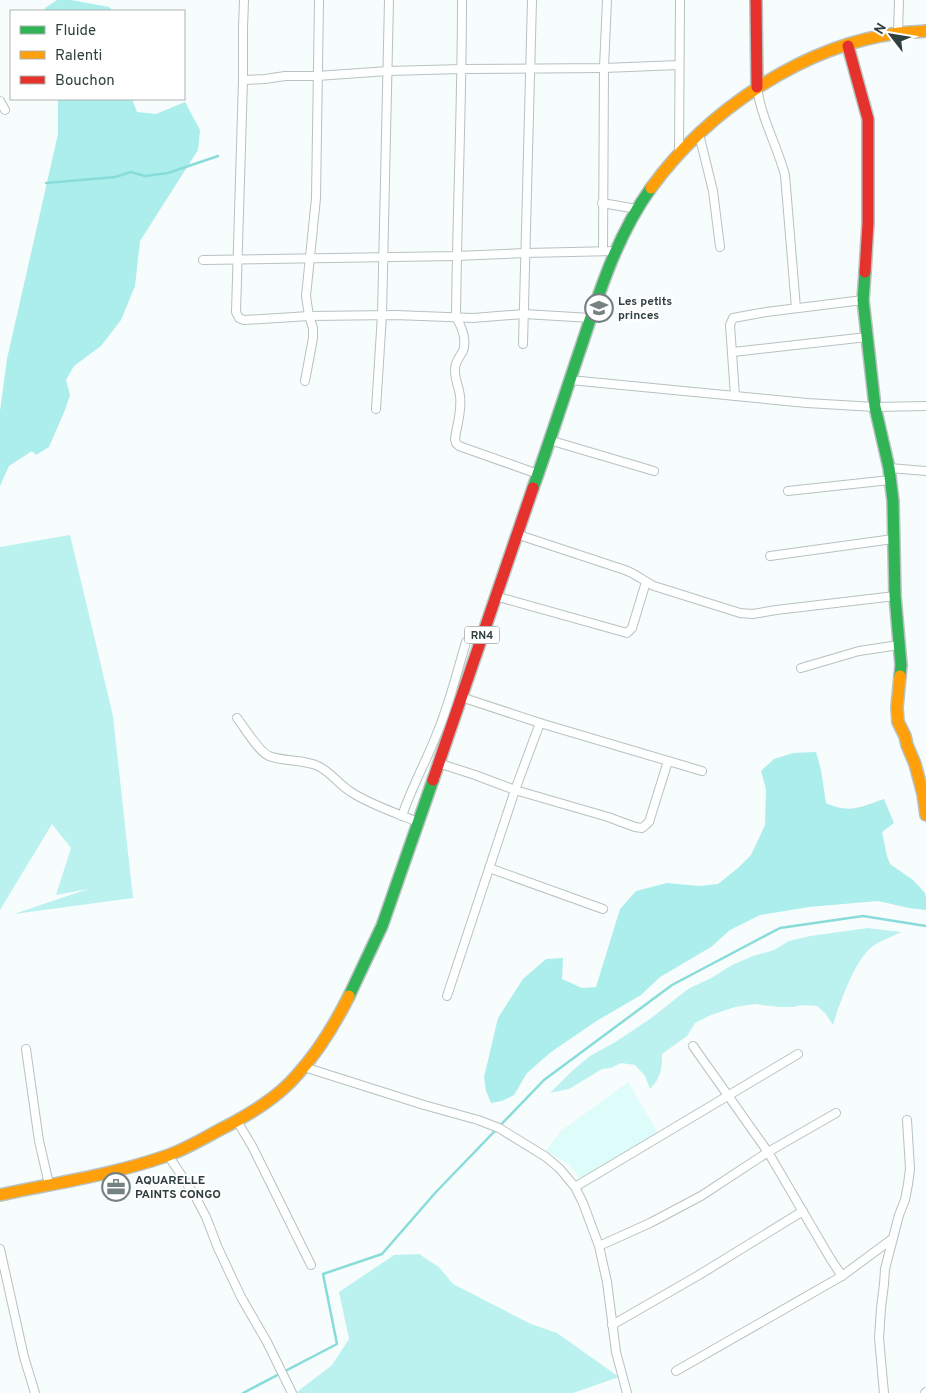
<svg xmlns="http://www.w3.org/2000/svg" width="926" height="1393" viewBox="0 0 926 1393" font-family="Overpass,sans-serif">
<rect width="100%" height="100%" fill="#f7fcfc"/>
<!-- built -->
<path fill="#ddfcfa" d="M628,1082L660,1136L583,1182L569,1164L546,1151L561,1131Z"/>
<!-- green -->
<g fill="#bbf2ef">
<path d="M70,535L113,716L133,898L14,914L88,889L56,895L71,848L52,824L0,910V547Z"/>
<path d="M868,928L901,932C892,937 881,940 873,946C856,957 839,1005 833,1025L825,1013L817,1006L802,1005L793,1007H779L755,1004L735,1007L711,1015L695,1023L687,1036L662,1054C662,1069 661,1078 650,1089L645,1076L635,1065L621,1063L611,1068L602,1069L569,1089L550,1093L572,1071L590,1056L617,1041L650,1019L688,989L713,977L732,965L753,956L774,950L789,941L810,936Z"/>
<path d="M419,1254L439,1267L453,1284L531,1324L557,1333L619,1377L573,1393H298L297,1392L332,1365L349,1339L339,1292L394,1255Z"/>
</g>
<!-- forest -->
<g fill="#abeeeb">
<path d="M57,0H71L109,7L113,11H44L45,8Z"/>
<path d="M58,99H132L137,112L156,114L185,102L200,130L198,150L140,241L135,286L121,320L101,346L74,366L66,380L70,395L65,410L49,447L36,455L32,451L9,466L0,486V411L7,359L58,134Z"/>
<path d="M816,752L821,770L826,803C849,814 861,807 884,799L894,823L882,832L887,856L890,864L913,880L925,893L926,897V910L909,908L878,901L809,907L760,915L730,930L711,947L660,977L641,995L598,1020L551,1052L527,1073L514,1095L502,1101L491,1103L486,1091L484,1077L498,1018L523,979L546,959L563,958L562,979L582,988L596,987L620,909L636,891L667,883L699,886L718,884L738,868L751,855L765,825L766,789L761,771L774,759L793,753Z"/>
</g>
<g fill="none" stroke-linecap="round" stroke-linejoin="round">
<!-- stream -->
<g stroke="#88dcda" stroke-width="2.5">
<path d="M46,183L115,177L131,172L145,176L168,173L218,156"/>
<path d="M243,1393L337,1344L323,1274L382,1254L436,1192L544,1080L672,985L780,928L863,916L926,926"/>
</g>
<defs>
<g id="street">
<path d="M244,0L243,28V80L236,312L239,318L244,320L309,316L395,315L473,318L524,314L591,318"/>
<path d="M462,0C462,106 457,211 456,317C462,327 467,339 463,351C460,356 455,362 455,369C454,377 459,387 460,396C462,411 457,424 455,439L456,443L459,446L538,474"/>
<path d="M898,33L899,0"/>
<path d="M243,80L265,79L285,76H317L388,71L462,69L604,68L679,65"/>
<path d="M757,87C761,118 777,145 785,175L796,308"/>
<path d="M0,101L5,110"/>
<path d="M699,134L713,191L720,247"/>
<path d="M679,151L680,0"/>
<path d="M602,203L637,209"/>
<path d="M603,250L604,68L607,0"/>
<path d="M203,260L456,256L526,253L615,251"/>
<path d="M523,344L532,0"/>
<path d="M733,352L867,337"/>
<path d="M570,380L807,403L875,407L926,406"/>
<path d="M305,381L313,338V328L309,316L306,296L316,198L319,0"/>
<path d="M735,396L730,325L733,318L766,312L863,300"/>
<path d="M376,409L382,315L389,0"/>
<path d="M549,440L654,471"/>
<path d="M889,468L926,471"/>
<path d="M788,491L890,480"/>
<path d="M516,534L625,570C636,574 644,581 654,586L740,613L753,614L776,610L895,596"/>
<path d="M770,556L893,539"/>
<path d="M495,596L627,633L632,628L646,582"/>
<path d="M801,668L859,651L899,645"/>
<path d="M461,697L540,723L702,771"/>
<path d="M237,718C245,728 258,751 269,756C285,762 303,759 318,766C331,772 339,785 351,792C371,805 396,813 418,822"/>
<path d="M438,763L475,775L515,790L608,817L635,827L642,828L649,822L668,761"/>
<path d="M402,816C412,786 427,760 438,731C450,702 457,672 466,642"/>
<path d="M489,868L603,909"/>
<path d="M447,996L515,790L540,723"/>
<path d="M693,1046L768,1152L830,1258L842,1276"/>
<path d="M26,1049L39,1141L49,1184"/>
<path d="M304,1067L424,1105L478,1120L499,1128L546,1157L560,1169L575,1187L583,1203L599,1246L607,1282L616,1352L627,1393"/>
<path d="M237,1121L252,1146L311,1265"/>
<path d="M168,1155L195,1196L206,1217L218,1248L241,1297L267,1342L292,1393"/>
<path d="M575,1187L798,1054"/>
<path d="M599,1246L650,1223L701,1196L768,1152L836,1113"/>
<path d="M0,1249L24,1357L35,1393"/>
<path d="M612,1325L699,1275L803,1211"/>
<path d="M676,1371L842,1276L892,1239"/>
<path d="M884,1393L879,1338L881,1308L884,1284L885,1269L899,1215L905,1200L908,1184L910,1169L907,1120"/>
<path d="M925,1393L926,1392"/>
</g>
<g id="fast">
<path d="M865,272L863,300L875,407L889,468L893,501L895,596L901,665L900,676"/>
<path d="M533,488C550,441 565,394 581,347C599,293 617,235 651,188"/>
<path d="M349,996L382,926L433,780"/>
</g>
<g id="slow">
<path d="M651,188C707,111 803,45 899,33C908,32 917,32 926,31"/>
<path d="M900,676L897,707L898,722L905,736L907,745L915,764L923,794L926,815"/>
<path d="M0,1195C55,1183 112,1175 166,1156C187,1149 207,1136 227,1126C253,1112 278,1097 297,1075C318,1052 335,1024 349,996"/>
</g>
<g id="jam">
<path d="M756,0L757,87"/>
<path d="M848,46L868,119V223L865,272"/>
<path d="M433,780L533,488"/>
</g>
</defs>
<!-- street casing -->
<use href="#street" stroke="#b7c2c1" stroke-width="10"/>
<!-- fast casing -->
<use href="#fast" stroke="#b7c2c1" stroke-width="14"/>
<!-- slow casing -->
<use href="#slow" stroke="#b7c2c1" stroke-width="14"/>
<!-- jam casing -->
<use href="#jam" stroke="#b7c2c1" stroke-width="14"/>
<!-- street -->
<use href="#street" stroke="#feffff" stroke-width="8"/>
<!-- fast -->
<use href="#fast" stroke="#30b455" stroke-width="11"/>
<!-- slow -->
<use href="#slow" stroke="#ff9f0a" stroke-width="11"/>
<!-- jam -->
<use href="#jam" stroke="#e5322d" stroke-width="11"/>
</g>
<!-- icons -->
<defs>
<symbol id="school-ring" viewBox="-11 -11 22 22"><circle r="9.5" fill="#fff" stroke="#758281" stroke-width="1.5"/><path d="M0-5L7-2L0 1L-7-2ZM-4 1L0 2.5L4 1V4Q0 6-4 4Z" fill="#758281"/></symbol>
<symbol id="office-ring" viewBox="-11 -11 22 22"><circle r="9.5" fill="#fff" stroke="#758281" stroke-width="1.5"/><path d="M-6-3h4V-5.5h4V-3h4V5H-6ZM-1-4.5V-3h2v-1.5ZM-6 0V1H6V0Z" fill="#758281"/></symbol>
</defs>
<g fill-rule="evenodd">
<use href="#school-ring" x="583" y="292" width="32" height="32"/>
<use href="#office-ring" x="100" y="1171" width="32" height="32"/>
</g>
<g text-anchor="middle" stroke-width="4" stroke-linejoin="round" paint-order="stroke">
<!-- shield labels -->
<rect fill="#fff" stroke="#6d7979" stroke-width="1" x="464.5" y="626.5" width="35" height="17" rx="4"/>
<g font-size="11" font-weight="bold" fill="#2f403f">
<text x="482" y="639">RN4</text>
</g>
<!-- poi labels -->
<g font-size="12" font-weight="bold" fill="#2f403f" stroke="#fff" text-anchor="start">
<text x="618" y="305">Les petits<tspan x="618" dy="14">princes</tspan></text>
<text x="135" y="1184">AQUARELLE<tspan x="135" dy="14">PAINTS CONGO</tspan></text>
</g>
</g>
<!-- legend -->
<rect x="10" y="10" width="175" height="90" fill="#ffffff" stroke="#acb3b2"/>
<rect x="20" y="26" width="25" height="8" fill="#30b455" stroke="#acb3b2"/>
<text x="55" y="35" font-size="15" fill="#2f403f">Fluide</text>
<rect x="20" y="51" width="25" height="8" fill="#ff9f0a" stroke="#acb3b2"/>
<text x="55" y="60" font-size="15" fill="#2f403f">Ralenti</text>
<rect x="20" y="76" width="25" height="8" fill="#e5322d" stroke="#acb3b2"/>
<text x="55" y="85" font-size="15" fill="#2f403f">Bouchon</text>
<!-- north arrow -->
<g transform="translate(891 35) rotate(301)" stroke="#ffffff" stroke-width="4" paint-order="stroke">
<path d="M0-4L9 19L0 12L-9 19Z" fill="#2f403f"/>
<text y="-8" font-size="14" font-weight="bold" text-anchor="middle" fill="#2f403f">N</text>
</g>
</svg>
